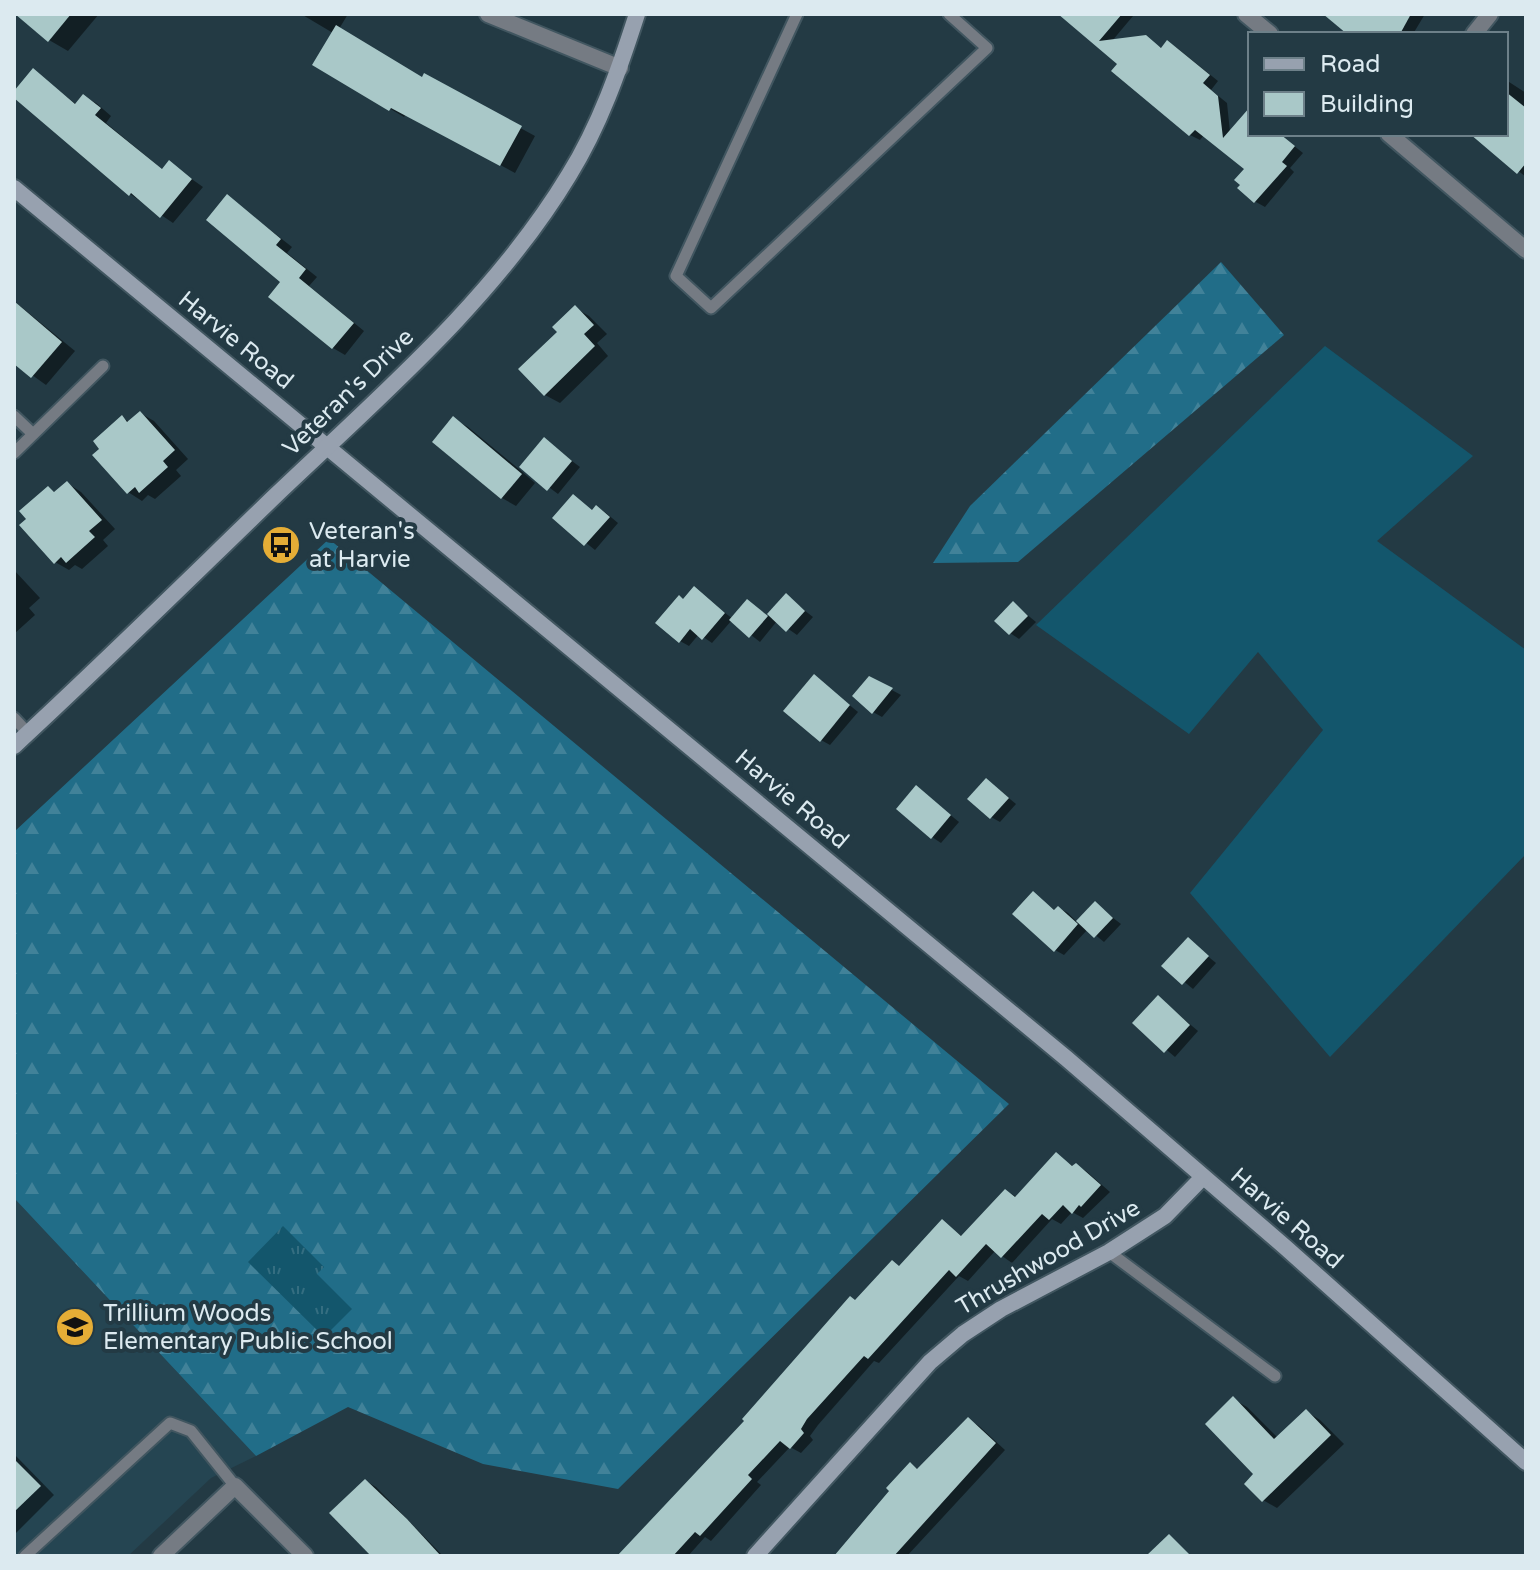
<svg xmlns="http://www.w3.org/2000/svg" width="1540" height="1570" viewBox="0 0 1540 1570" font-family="'Varela Round',sans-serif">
<defs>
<pattern id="forest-firs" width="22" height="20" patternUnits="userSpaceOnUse" patternTransform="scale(2)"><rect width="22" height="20" fill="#216d88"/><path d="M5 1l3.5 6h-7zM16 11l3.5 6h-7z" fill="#418299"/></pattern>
<pattern id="park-tufts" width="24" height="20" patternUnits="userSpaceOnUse" patternTransform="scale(2)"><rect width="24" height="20" fill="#13566c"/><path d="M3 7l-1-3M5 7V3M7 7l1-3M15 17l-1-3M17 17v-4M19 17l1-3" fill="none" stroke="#356e81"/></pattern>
</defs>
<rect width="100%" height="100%" fill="#233a44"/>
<!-- built -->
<path fill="#254552" d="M14,1198L256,1456L211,1478L128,1556H14Z"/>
<!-- grass -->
<path fill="#13566c" d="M1325,346L1473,456L1377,541L1526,650V854L1330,1057L1190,893L1323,730L1258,652L1189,734L1036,625Z"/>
<!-- forest -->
<g fill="url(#forest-firs)">
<path d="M1221,262L1284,335L1018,562L933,563L970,506Z"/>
<path d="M329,539L1009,1104L618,1489L483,1464L348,1407L256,1456L14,1198V832Z"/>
</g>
<!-- park -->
<path fill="url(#park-tufts)" d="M283,1226L324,1267L317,1274L352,1309L324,1337L248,1262Z"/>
<!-- shadow -->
<g fill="#0007">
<path d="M18,14H99L68,51L49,40Z"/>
<path d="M301,14H348L339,29L423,79L425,76L535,136L515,173L406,114L404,117L315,64L333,33Z"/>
<path d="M1061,14H1131L1133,16L1112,41L1145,37L1163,49L1168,42L1177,48L1218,81L1211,90L1227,103L1230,132L1250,112V134H1279L1303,153L1290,168L1294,172L1265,207L1256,202L1240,188L1247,168L1204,135L1200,140L1190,135L1120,64Z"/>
<path d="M1327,14H1425L1413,34H1351Z"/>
<path d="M34,71L77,105L84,97L96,103L111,116L106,123L163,170L169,163L203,187L173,223L130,194L14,96Z"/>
<path d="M1506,80L1526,93V177L1472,134H1506Z"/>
<path d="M228,197L292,247L287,253L317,277L309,286L364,331L345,355L333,348L283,282Z"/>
<path d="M14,301L75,351L46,385L14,362Z"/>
<path d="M575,308L589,316L607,334L597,343L608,356L560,403L545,395L559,332Z"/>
<path d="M140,413L154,421L188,459L176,470L181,476L155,499L148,495L142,501L128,492L122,418L130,422Z"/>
<path d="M454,419L468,427L520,470L544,440L580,467L558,494L522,467L520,470L535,483L516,506L502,498L435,442Z"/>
<path d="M67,483L81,492L115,529L103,540L108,546L82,569L75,565L69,570L55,562L48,488L56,493Z"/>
<path d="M573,496L593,511L597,507L606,513L618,523L595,550L555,518Z"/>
<path d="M14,570L40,598L29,608L35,615L14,634Z"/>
<path d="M694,589L733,619L748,601L768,616L786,596L813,617L797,635L777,621L760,642L732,620L712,643L699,634L689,646L680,641L684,601Z"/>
<path d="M1014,604L1036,622L1019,639L1010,633Z"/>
<path d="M815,677L858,712L830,745L821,740Z"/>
<path d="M870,678L901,695L882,717L873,712Z"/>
<path d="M987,780L1016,804L1000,822L991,817Z"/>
<path d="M916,787L959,822L941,843L932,837Z"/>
<path d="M1034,894L1056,911L1059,908L1068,913L1078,923L1095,904L1121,924L1104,942L1088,929L1064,955L1055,950Z"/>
<path d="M1188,940L1216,963L1193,989L1164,965Z"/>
<path d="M1159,998L1198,1031L1175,1057L1135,1023Z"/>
<path d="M1056,1154L1074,1167L1076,1165L1086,1171L1110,1192L1083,1218L1072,1212L1061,1224L1052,1219L1012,1263L995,1251L968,1281L959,1276L879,1363L874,1361L818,1425L810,1436L813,1440L801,1453L790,1447L757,1482L761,1485L711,1541L705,1537L688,1556H620L856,1302L901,1267L942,1221L963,1237L1006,1191L1017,1197Z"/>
<path d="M1233,1399L1247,1407L1278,1438L1306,1411L1320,1420L1344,1444L1277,1508L1263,1500Z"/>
<path d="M968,1419L979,1426L1005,1450L907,1556H837L910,1465L919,1470Z"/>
<path d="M14,1454L54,1495L14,1535Z"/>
<path d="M366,1481L376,1487L443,1556H371Z"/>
</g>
<!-- building -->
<g fill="#a9c8c8">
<path d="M15,14H71L48,42Z"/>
<path d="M1058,14H1122L1099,41L1146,35L1161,48L1167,40L1210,75L1203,83L1218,96L1223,138L1250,107V134H1280L1295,146L1282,162L1287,166L1254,203L1237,188L1240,185L1234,180L1244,169L1195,130L1189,136L1111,71L1117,64Z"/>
<path d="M1323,14H1411L1400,34H1347Z"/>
<path d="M336,25L422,77L424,73L522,126L500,166L391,108L389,111L312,65Z"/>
<path d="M33,68L75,104L83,94L101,108L95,115L162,169L169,160L192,179L160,218L131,193L129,196L14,98V91Z"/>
<path d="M1506,92L1526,108V163L1517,174L1470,134H1506Z"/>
<path d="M227,194L281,239L276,245L306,269L299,278L354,323L332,349L268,297L280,282L206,220Z"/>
<path d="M14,301L62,342L31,378L14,364Z"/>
<path d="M575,305L594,325L584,334L595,346L544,396L518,369L557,332L552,327Z"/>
<path d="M140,411L175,450L163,461L168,467L139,493L135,487L127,494L92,455L99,449L93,441L122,415L127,422Z"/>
<path d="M453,416L522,474L501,499L432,442Z"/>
<path d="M544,437L572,461L547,491L519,467Z"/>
<path d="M67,481L102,520L89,531L95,537L66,563L61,557L54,564L19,525L26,519L19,511L48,486L54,492Z"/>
<path d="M573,494L592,510L596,505L610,517L584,546L552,518Z"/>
<path d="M694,586L725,613L702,640L690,629L679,643L655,623L679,595L683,599Z"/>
<path d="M786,593L805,611L786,632L767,614Z"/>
<path d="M747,599L768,616L749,638L729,620Z"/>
<path d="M1013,601L1028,616L1009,635L994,621Z"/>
<path d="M814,674L850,705L820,742L783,711Z"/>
<path d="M869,676L893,688L872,714L852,696Z"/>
<path d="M986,778L1009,798L990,819L967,799Z"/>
<path d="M916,785L951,815L931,839L896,809Z"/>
<path d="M1033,891L1054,910L1058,906L1078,924L1054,952L1012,914Z"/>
<path d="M1095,901L1113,918L1094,938L1076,921Z"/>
<path d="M1188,937L1209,956L1182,985L1161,966Z"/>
<path d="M1158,995L1190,1025L1164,1053L1132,1023Z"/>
<path d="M1056,1152L1072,1166L1076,1163L1101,1185L1081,1207L1079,1205L1072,1214L1063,1205L1049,1220L1042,1214L1001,1258L986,1244L956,1277L949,1270L868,1359L864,1356L807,1419L801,1429L804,1433L790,1449L780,1441L748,1475L752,1479L700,1536L695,1532L673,1556H617L744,1421L742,1419L850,1296L855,1300L892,1260L899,1266L942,1219L961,1236L1005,1189L1015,1197Z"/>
<path d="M1233,1396L1274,1439L1306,1409L1331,1435L1262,1502L1244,1484L1253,1474L1205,1424Z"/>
<path d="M968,1417L996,1443L894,1556H834L889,1491L886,1488L910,1462L917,1469Z"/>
<path d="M14,1459L41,1486L14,1512Z"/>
<path d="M365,1479L407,1519L441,1556H371L329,1513Z"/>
<path d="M1169,1534L1191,1556H1146Z"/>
</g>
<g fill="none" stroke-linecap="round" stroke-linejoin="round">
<defs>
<g id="lane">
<path d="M797,14L676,276L711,308L987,48L949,14"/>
<path d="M14,416L33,434"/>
<path d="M14,453L103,366"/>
<path d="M14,718L28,733"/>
<path d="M1109,1252L1275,1376"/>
<path d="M25,1556L170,1423L191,1431L235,1486"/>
</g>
<g id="street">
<path d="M488,14L620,68"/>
<path d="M1246,14L1270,34"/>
<path d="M1474,34L1490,14"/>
<path d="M1389,134L1526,250"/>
<path d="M161,1556L235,1486L305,1556"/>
</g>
<g id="secondary">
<path d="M14,188L1066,1058L1285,1247L1526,1462"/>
<path d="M14,746C103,664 189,579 276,495C380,396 494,299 569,175C600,125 619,70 637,14"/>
<path d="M755,1556L930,1362L963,1334L1001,1309L1109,1252L1165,1216L1203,1177"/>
</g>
</defs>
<!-- lane casing -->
<use href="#lane" stroke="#415660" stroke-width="15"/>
<!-- street casing -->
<use href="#street" stroke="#415660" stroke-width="20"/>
<!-- secondary casing -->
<use href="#secondary" stroke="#415660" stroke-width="20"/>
<!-- lane -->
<use href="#lane" stroke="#757b83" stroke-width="11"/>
<!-- street -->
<use href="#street" stroke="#757b83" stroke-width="16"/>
<!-- secondary -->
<use href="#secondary" stroke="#97a1af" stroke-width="16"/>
</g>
<!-- icons -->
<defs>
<symbol id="bus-disc" viewBox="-11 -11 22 22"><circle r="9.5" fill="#e5ad36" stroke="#233a44"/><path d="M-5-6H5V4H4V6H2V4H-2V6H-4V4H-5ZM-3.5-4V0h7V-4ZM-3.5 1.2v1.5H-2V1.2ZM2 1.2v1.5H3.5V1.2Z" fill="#111"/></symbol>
<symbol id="school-disc" viewBox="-11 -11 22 22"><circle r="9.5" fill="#e5ad36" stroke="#233a44"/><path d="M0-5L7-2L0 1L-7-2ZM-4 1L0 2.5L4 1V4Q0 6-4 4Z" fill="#111"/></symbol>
</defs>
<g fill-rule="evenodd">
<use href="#bus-disc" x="259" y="523" width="44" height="44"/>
<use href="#school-disc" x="53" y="1305" width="44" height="44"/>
</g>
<g text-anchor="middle" stroke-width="8" stroke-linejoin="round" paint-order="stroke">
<!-- street labels -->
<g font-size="24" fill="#dceaf0" stroke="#233a44">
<text transform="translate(236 340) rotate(39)" y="8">Harvie Road</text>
<text transform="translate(348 392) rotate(-44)" y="8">Veteran's Drive</text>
<text transform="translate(792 799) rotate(40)" y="8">Harvie Road</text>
<text transform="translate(1287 1218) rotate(41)" y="8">Harvie Road</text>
<text transform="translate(1048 1257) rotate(-30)" y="8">Thrushwood Drive</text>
</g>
<!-- poi labels -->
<g font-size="24" fill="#dceaf0" stroke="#233a44" text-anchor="start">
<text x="309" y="539">Veteran's<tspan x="309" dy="28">at Harvie</tspan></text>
<text x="103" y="1321">Trillium Woods<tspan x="103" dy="28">Elementary Public School</tspan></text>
</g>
</g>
<!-- border -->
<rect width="1540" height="1570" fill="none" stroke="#dceaf0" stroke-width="32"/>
<!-- legend -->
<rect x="1248" y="32" width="260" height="104" fill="#233a44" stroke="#6d8089" stroke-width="2"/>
<rect x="1264" y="58" width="40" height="12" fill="#97a1af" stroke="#6d8089" stroke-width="2"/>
<text x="1320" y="72" font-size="24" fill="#dceaf0">Road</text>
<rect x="1264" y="92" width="40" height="24" fill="#a9c8c8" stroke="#6d8089" stroke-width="2"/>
<text x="1320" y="112" font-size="24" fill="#dceaf0">Building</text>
</svg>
